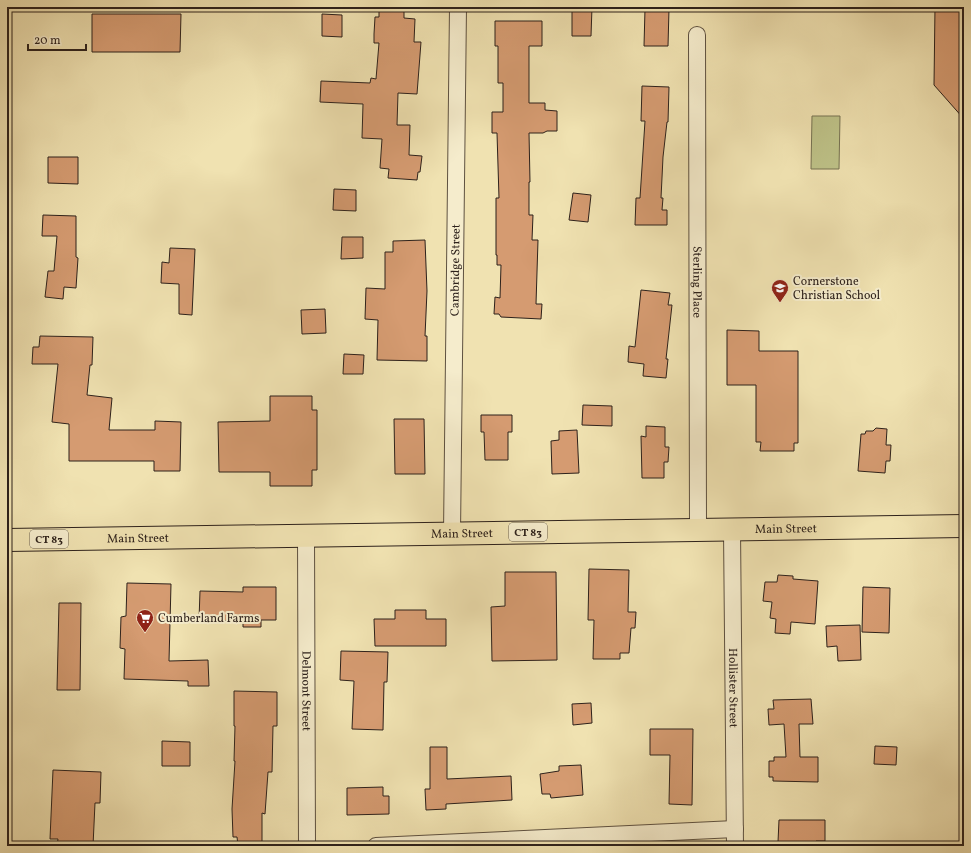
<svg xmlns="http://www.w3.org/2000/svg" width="971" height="853" viewBox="0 0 971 853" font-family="Vollkorn,serif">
<rect width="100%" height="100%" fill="#f0e2b1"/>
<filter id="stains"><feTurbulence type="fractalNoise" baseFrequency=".005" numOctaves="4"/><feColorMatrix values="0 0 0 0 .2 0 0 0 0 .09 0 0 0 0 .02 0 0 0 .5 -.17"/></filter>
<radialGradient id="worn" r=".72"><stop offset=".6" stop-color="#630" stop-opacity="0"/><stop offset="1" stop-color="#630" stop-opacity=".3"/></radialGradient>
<!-- green -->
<path fill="#bec288" stroke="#767252" d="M812,116H840L839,169H811Z"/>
<!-- building -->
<g fill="#d59b71" stroke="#2d211b">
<path d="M379,7H404V18L415,19L414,42H421L417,94L398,93L397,125H410L409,155L422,156L420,172H418L417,180L388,178L389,169L380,168L382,139L362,138L363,104L320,102L321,81L370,83L371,78L376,79L379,43H374V34L375,17H379Z"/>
<path d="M572,7H592L591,36H572Z"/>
<path d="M935,7H964V119L934,85Z"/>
<path d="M645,9H669L668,46H644Z"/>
<path d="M92,14H181L180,52H92Z"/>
<path d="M322,14L342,15V37L322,36Z"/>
<path d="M495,21H542V46H529V103H545V110L557,111V131H547L543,133H529L530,182H529V215H533L532,240H538L536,304H542L541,319L501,317L499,314H494L495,297L500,298L501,265H497V255H496V198H499L497,133H492V112H503V83H498V46H495Z"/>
<path d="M642,86L669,87L668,122H667L663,157L661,198H663L662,210H667V225H635L636,198H640L645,121H641Z"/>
<path d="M48,157H78V184L48,183Z"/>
<path d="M334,189L356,190V211L333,210Z"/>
<path d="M573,193L591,195L588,222L569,220Z"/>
<path d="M43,215L76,216V257L78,258L76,288L64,287L63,299L45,297L48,271H54L57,236H42Z"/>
<path d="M342,237H363V258L341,259Z"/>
<path d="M425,240L427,291L425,336H427V361L377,360L378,320L365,319L366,288L385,289V252H393V241Z"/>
<path d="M170,248L195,249L192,315L179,314V284L161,283L162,262L169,263Z"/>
<path d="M641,290L670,293L668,305H672L666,359H668L666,378L643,376L644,364L628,362L629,346L635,347Z"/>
<path d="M325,309L326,333L302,334L301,310Z"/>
<path d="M727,330L759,331V351H798V443H794V451H760L761,442H756V385H727Z"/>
<path d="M40,336L93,337L92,365H90L87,395L112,398L109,430H155V421L181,422L180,471H154V461H69V424L52,422L58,364H32L33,347H39Z"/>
<path d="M344,354L364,355L363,374H343Z"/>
<path d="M270,396H312V410H317V470H312V486H270V472H219L218,422L270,421Z"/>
<path d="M583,405L612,406V426L582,425Z"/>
<path d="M481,415H512V432H508V460H485L484,432H481Z"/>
<path d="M394,419H424L425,474H395Z"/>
<path d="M646,426L665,427V447H669L668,462H664V478H642L641,436L646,437Z"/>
<path d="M876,428L887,429L886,445H891L890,461H886L885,473L858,471L861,434H865L866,431H873Z"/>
<path d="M577,430L579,473L552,474L551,441L559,440V431Z"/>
<path d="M589,569L629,570L628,612H636L635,628H631L629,653H620V659H593L594,620H588Z"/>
<path d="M505,572H556L557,660L492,661L491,607L505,606Z"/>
<path d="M778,575L793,576V579L818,581L815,624L791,622L790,634L775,633L776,619L770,618L772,602L763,601L765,582H777Z"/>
<path d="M127,583L171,584L169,661L208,660L209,686H188V681L124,679L125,649L120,648L121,617L126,616Z"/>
<path d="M243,587H276V620H261V627H243V621L199,620L200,591L243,592Z"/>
<path d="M863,587L890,588L889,633L862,632Z"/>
<path d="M59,603H81L80,690H57Z"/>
<path d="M395,610H426V619H446V646H375L374,619H395Z"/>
<path d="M860,625L861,660L838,661L837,646L827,647L826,626Z"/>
<path d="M341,651L388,652L387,682H384L383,730L352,729L354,681L340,680Z"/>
<path d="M234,691L277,692V726H273L272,772H268L265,814L262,813V846H238L237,837H233L232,809L235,761H234L235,726H234Z"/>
<path d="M811,699L813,724H799L800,757H818V782L773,781V777H769V761H774V757H786L784,724L769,725L768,709H774L773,700Z"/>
<path d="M591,703L592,723L573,725L572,704Z"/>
<path d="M650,729H693L692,805L669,804L670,755H650Z"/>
<path d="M162,741L190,742V766H162Z"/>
<path d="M875,746L897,747L896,765L874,764Z"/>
<path d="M430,747H447V779L511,776L512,800L446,804V809L426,810L425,789H430Z"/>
<path d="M581,765L583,795L551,798L550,794H542L540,774L559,771V766Z"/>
<path d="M53,770L101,772L100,803H95L93,846H57L58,839H50Z"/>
<path d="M383,787V796H389V814L347,815V788Z"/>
<path d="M779,820H825V841H816V845H789V842H778Z"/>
</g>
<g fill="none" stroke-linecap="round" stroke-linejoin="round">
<defs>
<g id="minor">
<path id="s1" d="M697,35L698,530"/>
<path id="s2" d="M732,530L735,846"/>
<path id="s3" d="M452,533L458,7"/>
<path id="s4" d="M306,535L307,846"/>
<path d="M376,846L735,829"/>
</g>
<g id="primary">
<path id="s5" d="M7,540L964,526"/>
</g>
</defs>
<!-- minor casing -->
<use href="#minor" stroke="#5e5140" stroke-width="18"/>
<!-- primary casing -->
<use href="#primary" stroke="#2d211b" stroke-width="24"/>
<!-- minor -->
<use href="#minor" stroke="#f5eccc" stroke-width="16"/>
<!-- primary -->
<use href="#primary" stroke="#f0e2b1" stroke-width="22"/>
</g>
<!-- icons -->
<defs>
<symbol id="school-pin" viewBox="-11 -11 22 30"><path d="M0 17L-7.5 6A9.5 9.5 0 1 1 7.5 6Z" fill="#8f2418" stroke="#f5eccc"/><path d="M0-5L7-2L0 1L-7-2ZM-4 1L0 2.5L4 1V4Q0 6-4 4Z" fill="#fff"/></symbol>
<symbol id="supermarket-pin" viewBox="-11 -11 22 30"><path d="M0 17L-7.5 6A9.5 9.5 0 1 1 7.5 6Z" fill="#8f2418" stroke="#f5eccc"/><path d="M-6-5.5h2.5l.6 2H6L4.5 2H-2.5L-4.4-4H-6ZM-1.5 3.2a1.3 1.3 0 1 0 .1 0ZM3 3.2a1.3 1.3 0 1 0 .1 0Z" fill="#fff"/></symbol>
</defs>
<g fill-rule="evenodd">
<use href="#school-pin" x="770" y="278" width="20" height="27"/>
<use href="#supermarket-pin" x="135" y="608" width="20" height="27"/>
</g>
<g text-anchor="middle" stroke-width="4" stroke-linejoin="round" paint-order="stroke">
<!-- shield labels -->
<g fill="#f5eccc" stroke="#695e50" stroke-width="1">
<rect x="509" y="523" width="38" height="18" rx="3"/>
<rect x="30" y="530" width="38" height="18" rx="3"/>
</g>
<g font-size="11" font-weight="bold" fill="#2d211b">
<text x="528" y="536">CT 83</text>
<text x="49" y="543">CT 83</text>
</g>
<!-- street labels -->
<g font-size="12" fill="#2d211b" stroke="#f5eccc">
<text dy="4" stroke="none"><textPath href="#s3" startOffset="263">Cambridge Street</textPath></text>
<text dy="4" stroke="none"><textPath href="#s1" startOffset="247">Sterling Place</textPath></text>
<text dy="4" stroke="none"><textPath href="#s5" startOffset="779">Main Street</textPath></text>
<text dy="4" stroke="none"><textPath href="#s5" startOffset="455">Main Street</textPath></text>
<text dy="4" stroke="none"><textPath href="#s5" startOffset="131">Main Street</textPath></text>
<text dy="4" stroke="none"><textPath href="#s2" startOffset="158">Hollister Street</textPath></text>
<text dy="4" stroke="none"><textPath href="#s4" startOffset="156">Delmont Street</textPath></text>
</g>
<!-- poi labels -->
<g font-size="12" fill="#2d211b" stroke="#f5eccc" text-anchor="start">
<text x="793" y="285">Cornerstone<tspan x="793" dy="14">Christian School</tspan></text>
<text x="158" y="622">Cumberland Farms</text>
</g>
</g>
<!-- margin -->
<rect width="971" height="853" fill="none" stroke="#f0e2b1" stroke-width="24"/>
<rect x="8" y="8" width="955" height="837" fill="none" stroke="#2d211b" stroke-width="2"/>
<rect x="12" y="12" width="947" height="829" fill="none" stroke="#2d211b"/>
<!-- scale -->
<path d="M28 44v6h58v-6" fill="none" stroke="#2d211b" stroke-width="2"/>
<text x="34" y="44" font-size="12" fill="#2d211b" stroke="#f5eccc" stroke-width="3" paint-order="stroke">20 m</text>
<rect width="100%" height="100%" filter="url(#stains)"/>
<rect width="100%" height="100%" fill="url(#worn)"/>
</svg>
